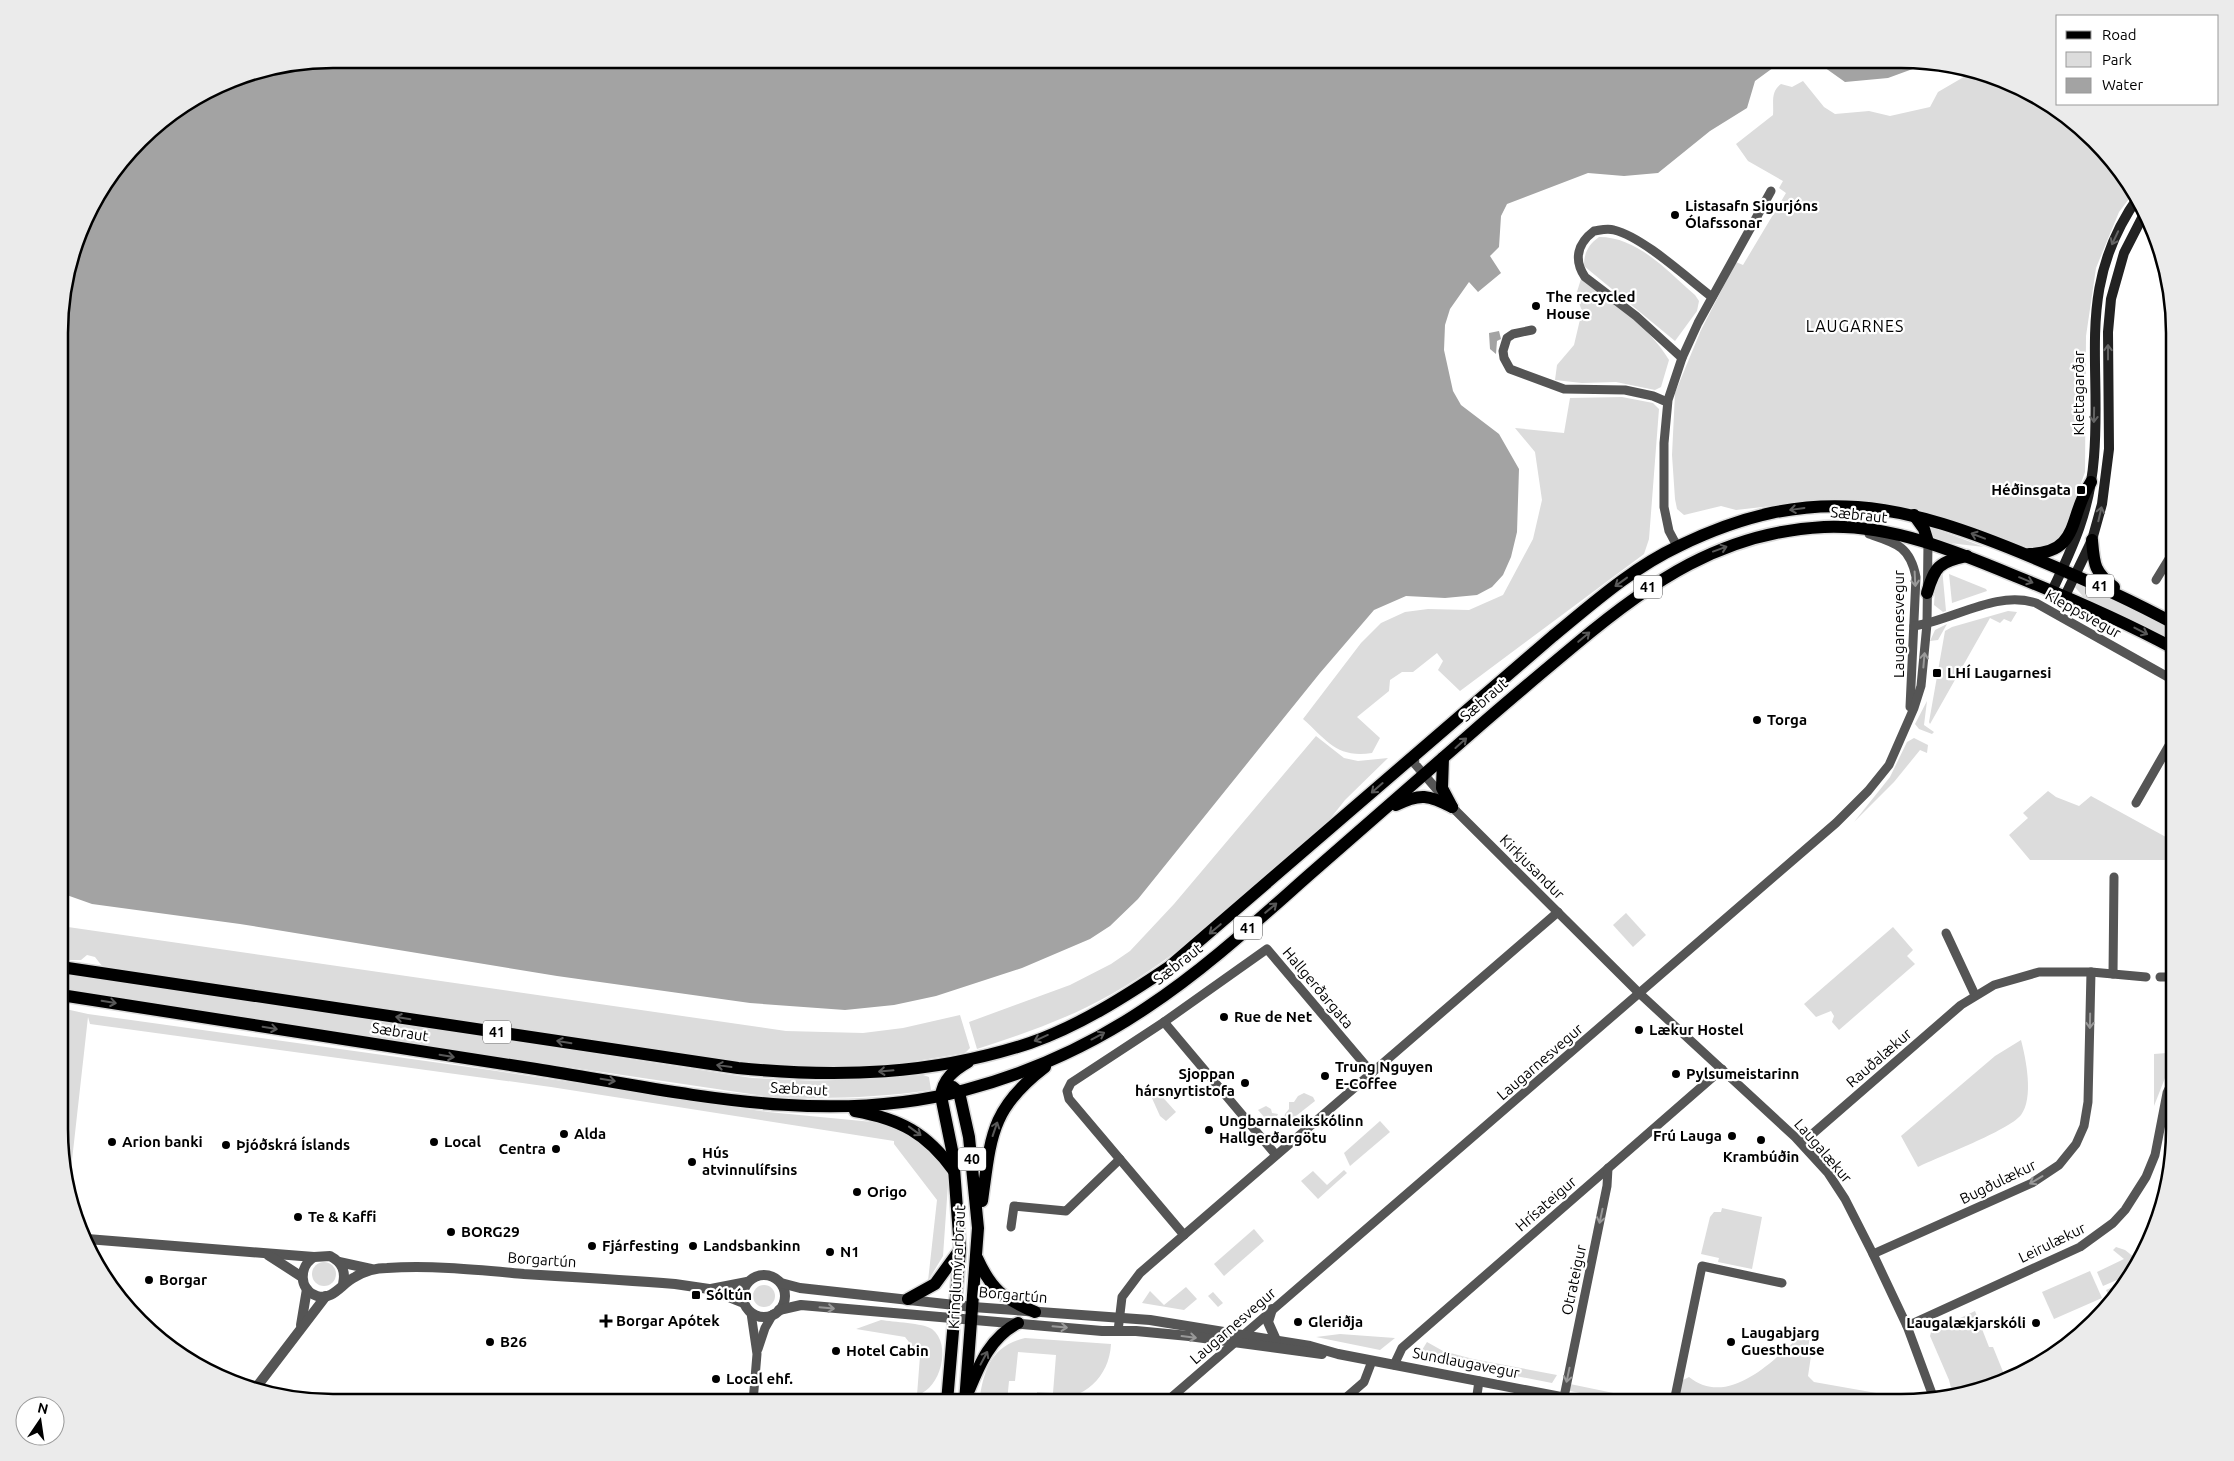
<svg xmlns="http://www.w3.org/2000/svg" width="2234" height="1461" viewBox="0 0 2234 1461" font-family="Ubuntu,sans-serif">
<rect width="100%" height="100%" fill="#fff"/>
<!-- green -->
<g fill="#dcdcdc">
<path d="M1974,71C2020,78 2074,118 2106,151C2117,163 2126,178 2135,191L2119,212L2096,268L2086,336L2085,472L2064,532L2055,543L2044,548L2033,549L1917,509L1855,500L1815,501L1736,510L1721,506L1684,515L1677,509L1675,499L1672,455L1675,393L1701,330L1736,262L1743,265L1786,193L1779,188L1783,181L1748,161L1736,144L1773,115C1774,103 1770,92 1781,84L1792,87L1803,81L1824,107L1835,114L1869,111L1890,116L1930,107L1938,92Z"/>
<path d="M1599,237C1638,237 1667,271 1695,295L1699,301L1697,311L1675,341L1584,266C1584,253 1588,245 1599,237Z"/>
<path d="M1581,279C1613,303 1649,326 1669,360L1661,387L1655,390L1616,382L1582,383L1555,380L1557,365L1574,345L1582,311L1576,295Z"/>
<path d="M1622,397L1653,403L1659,409L1649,539L1644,554L1460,691L1438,670L1443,661L1437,653L1413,672H1402L1390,680L1389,691L1357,717L1380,738L1372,753C1336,758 1328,741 1303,719L1361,643L1381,623L1405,612L1428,609L1469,610L1503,595L1533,539L1542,500L1535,452L1515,428L1564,433L1570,398Z"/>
<path d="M1928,526L1984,547L1949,543L1931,537Z"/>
<path d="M1942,568L1946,611L1943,612L1934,605L1935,588Z"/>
<path d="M1949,574L1986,589L1987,591L1952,603Z"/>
<path d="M2078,583L2123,603L2175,631V642L2085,599L2075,587Z"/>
<path d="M2008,611L2017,612L2011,622L2004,619L2000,623L1990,618L1930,724L1929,722L1945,631L1952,627Z"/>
<path d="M1947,624L1938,640L1930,641L1935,630Z"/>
<path d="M1927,701L1924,725L1934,732L1932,734L1919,729L1915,724Z"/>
<path d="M1316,736L1344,758L1358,761L1388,758L1345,800L1326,824C1251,889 1177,963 1087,1007C1052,1024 1014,1037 977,1049L969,1022L1070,985L1111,964L1130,951L1174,904Z"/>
<path d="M1914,738L1928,745L1927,753L1920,750L1894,782L1854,822L1890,777L1907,742Z"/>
<path d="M2048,791L2056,797L2079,806L2091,796L2175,842V860H2030L2009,835L2028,818L2023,813Z"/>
<path d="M1626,913L1646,935L1633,947L1613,925Z"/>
<path d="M61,926L786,1031L863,1033L903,1028L960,1015L970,1048L965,1053L891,1065L833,1069L723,1061L102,966L95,957L87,955L81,960H61Z"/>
<path d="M1893,927L1913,950L1907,956L1915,964L1839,1030L1832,1022L1834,1016L1831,1011L1816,1017L1804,1004Z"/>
<path d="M61,972L752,1078L817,1081L923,1075L929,1077L931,1090C877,1098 825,1099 771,1097L61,992Z"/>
<path d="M61,1008L88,1014L483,1069L768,1112L883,1123L912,1135L930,1149L949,1170L943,1256L928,1281L937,1200L894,1144V1141L551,1087L90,1024L88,1017L69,1187L61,1164Z"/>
<path d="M2021,1040C2026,1059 2034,1098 2021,1115C2008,1131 1940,1156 1918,1167L1901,1136L1995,1056Z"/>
<path d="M2167,1049H2175V1067L2165,1078L2154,1106V1054L2167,1053Z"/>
<path d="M1158,1092L1176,1112L1166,1121L1160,1116L1151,1096Z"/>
<path d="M1304,1093L1313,1097L1315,1101L1282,1127L1285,1114L1289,1109V1102H1294L1298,1096Z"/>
<path d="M1266,1106L1271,1109L1272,1113L1278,1114L1272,1126L1258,1110Z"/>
<path d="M1380,1121L1390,1132L1350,1166L1344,1153Z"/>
<path d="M1344,1170L1347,1173L1318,1199L1301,1181L1313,1171L1327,1185Z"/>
<path d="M1722,1208L1762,1217L1752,1269L1718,1262L1719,1258L1701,1254L1710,1217L1714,1212H1721Z"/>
<path d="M1254,1229L1264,1241L1224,1276L1214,1264Z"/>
<path d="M2116,1247L2125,1250L2139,1261L2135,1269L2132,1267L2133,1273L2103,1286L2097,1272L2124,1259L2113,1250Z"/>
<circle cx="324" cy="1274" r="12"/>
<path d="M2090,1271L2102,1298L2054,1319L2042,1292Z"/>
<path d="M2129,1280V1281L2111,1301L2106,1290Z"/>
<circle cx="764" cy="1296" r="11"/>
<path d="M1186,1287L1197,1299L1184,1310L1142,1303L1150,1291L1164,1305Z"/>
<path d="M1213,1292L1223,1303L1218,1307L1208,1296Z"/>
<path d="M1975,1311L1989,1347H1993L2006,1379L1972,1393L1953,1396L1949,1380L1930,1336L1931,1332Z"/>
<path d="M881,1320C893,1322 923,1323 932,1329C952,1344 941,1389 917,1395L920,1356L905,1337L856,1329Z"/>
<path d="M1340,1334L1395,1338L1380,1350L1316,1337Z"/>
<path d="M1802,1334L1810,1336L1807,1355L1811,1356L1808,1376L1814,1382L1899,1397H1920V1401L1689,1402L1677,1400L1679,1382L1689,1377C1729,1409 1775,1359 1802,1334Z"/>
<path d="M1025,1338L1111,1344C1109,1383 1075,1406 1037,1398V1392L1053,1393L1056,1355L1018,1352L1015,1381H1009L1007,1402H979C984,1370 990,1347 1025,1338Z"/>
<path d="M1427,1342L1443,1351L1473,1359L1557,1375L1552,1383L1428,1359L1422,1350Z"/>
<path d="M1570,1384L1657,1402H1623L1570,1391Z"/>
</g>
<!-- water -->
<g fill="#a3a3a3">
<path d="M333,59H1902L1929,63L1888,78L1845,82L1814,60L1785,59L1755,81L1747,108L1710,131L1658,173L1624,176L1588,173L1507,204L1501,216L1499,247L1490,256L1501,273L1478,292L1469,282L1450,309L1445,325L1444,350L1453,391L1461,405L1499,434L1519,469L1517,532L1511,557L1503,575L1492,587L1477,595L1445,598L1406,596L1374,610L1320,673L1138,899L1110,926L1090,939L1022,968L936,996L894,1005L845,1010L750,1003L557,976L240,924L92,904L61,893V297L87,211L152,127L228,79Z"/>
<path d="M1499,331L1501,339L1497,341L1496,354L1490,349L1489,333Z"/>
</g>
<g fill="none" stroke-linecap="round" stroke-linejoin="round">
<defs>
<g id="primary">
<path d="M1914,515L1924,529L1928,542"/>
<path d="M2092,540C2094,564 2094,572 2114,587"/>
<path d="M2029,554C2081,553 2068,516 2091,482"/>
<path d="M1927,593C1935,566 1939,562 1967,556"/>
<path d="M1443,758L1442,788L1452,807"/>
<path d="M1396,805C1420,793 1429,795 1452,807"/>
<path d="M61,967L738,1068C838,1078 933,1075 1030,1043C1079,1026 1126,996 1169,967L1553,636C1592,604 1632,568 1679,546C1813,481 1903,503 2034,558C2082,578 2129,599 2175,624"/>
<path d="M61,995C219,1020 377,1045 536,1069C676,1091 824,1128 965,1090C1029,1073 1091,1045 1146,1008C1204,970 1257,921 1309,875C1362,829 1415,783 1468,736C1503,705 1539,675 1575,645C1650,582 1722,532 1824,527C1890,524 1955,551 2015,576C2070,598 2123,621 2175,649"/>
<path d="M953,1087L959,1092L969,1137L978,1228L965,1402"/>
<path d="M855,1111C900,1119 927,1133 954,1171"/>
<path d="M982,1201C991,1137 990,1109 1045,1067"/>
<path d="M977,1258C992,1291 1003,1298 1035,1312"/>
<path d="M908,1299L935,1284L959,1251"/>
<path d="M969,1390C980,1363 991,1337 1018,1323"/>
<path d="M947,1402L960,1249L953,1155L941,1096C943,1079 954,1070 968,1062"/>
</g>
</defs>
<!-- primary casing -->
<use href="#primary" stroke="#dbdbdb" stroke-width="15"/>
<!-- minor -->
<g stroke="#555" stroke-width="9">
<path d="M1532,330L1513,334L1507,338L1503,351L1504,358L1510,369L1564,389L1625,390L1653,396L1667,402"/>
<path d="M1682,358L1636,316L1585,277C1573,259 1578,243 1594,231C1601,230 1607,228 1614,230C1643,237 1687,278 1712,297"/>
<path d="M1869,534C1896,543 1910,546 1916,577L1910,707"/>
<path d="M1677,546L1669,531L1664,507V443L1668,400L1682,358L1698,323L1771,191"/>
<path d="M2156,580L2175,549"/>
<path d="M1914,626C1954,620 1996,590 2036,603L2175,681"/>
<path d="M1414,756L1415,764L1452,807L1639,993L1795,1137L1828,1173L1845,1199L1873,1254L1907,1326L1934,1399"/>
<path d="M2136,803L2175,735"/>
<path d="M1946,933L1975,995"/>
<path d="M2113,974L2114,877"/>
<path d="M2160,977H2175"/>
<path d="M1164,1022L1276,1155"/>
<path d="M1802,1143L1961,1005L1994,985L2039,972H2091L2146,977"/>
<path d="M1011,1227L1014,1206L1066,1211L1120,1159"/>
<path d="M1184,1235L1069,1099L1067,1091L1071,1083L1164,1022L1267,949L1372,1073"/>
<path d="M1873,1254L2032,1183L2059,1165L2076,1144L2084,1126L2088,1102L2091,972"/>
<path d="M751,1313L757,1354L753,1402"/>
<path d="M1907,1326L2080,1247L2113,1223L2125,1210L2146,1177L2155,1155L2167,1093L2175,1076"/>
<path d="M1118,1331L1122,1297L1140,1273L1558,912"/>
<path d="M758,1349L765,1328L773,1314"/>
<path d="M1394,1365L1402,1348L1722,1069"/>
<path d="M1564,1397L1607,1186L1608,1168"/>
<path d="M1166,1402L1836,823L1868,791L1889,765L1914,708L1921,686L1927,624L1928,542"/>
<path d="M1341,1402L1364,1382L1372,1361"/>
<path d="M1476,1402L1479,1381"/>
<path d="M1674,1402L1702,1266L1782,1283"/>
</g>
<!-- tertiary -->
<g stroke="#555" stroke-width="10">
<path d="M87,1239L314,1257"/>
<path d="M268,1255L302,1277"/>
<path d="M339,1262L371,1269"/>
<circle cx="764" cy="1296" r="21"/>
<path d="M781,1283L800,1288L973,1307L1150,1320L1310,1346L1338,1354L1587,1402"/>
<path d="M343,1284C346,1271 342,1262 330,1256L314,1257C299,1266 298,1290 317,1296C333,1301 342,1283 355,1277C365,1271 376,1268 387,1268C433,1265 479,1270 524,1274C574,1277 625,1280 675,1284L709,1289L744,1303"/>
<path d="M711,1289L747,1282"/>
<path d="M1272,1309L1268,1322L1276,1340"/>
<path d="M779,1310L801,1305L1102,1331H1136L1189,1336L1322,1354"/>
<path d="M301,1325L307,1289"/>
<path d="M255,1389L326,1296"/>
</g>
<!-- secondary -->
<g stroke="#222" stroke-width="10">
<path d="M2052,591C2074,545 2090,510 2094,457C2102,360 2075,285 2139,196"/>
<path d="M2065,596L2092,540L2102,504L2109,449L2108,332L2111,299L2124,253L2145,212"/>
</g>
<!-- primary -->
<use href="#primary" stroke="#000" stroke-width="12"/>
</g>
<!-- one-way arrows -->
<defs><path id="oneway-shaft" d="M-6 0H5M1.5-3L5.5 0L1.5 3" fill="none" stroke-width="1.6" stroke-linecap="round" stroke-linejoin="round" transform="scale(1.25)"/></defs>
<g stroke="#646464">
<use href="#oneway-shaft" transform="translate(2115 238) rotate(115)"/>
<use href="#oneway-shaft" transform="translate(2108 352) rotate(-90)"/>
<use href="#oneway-shaft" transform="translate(2094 415) rotate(91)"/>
<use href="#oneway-shaft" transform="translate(2100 514) rotate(-77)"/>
</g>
<g stroke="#595959">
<use href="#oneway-shaft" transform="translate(1797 509) rotate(172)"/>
<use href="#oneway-shaft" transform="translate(1978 536) rotate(-159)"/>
<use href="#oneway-shaft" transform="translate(1720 549) rotate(-20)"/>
<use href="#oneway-shaft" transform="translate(2026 580) rotate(22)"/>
<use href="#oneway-shaft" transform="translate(1621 582) rotate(144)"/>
<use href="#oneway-shaft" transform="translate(2141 631) rotate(27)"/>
<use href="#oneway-shaft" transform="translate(1584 637) rotate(-40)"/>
<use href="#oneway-shaft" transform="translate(1461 743) rotate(-42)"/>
<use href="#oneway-shaft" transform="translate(1377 788) rotate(139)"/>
<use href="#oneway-shaft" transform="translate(1271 908) rotate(-40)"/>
<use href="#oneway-shaft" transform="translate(1215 929) rotate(140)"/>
<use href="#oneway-shaft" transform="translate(109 1002) rotate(9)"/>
<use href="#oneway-shaft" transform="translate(403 1018) rotate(-171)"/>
<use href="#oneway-shaft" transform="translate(270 1028) rotate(9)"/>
<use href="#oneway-shaft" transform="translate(1098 1036) rotate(-28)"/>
<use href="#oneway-shaft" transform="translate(1041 1038) rotate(156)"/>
<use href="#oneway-shaft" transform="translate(564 1042) rotate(-171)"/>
<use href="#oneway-shaft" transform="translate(447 1056) rotate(9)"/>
<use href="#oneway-shaft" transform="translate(724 1066) rotate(-172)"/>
<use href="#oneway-shaft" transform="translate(886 1071) rotate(175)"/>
<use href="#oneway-shaft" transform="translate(608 1080) rotate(9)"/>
<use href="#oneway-shaft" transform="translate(995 1129) rotate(-71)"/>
<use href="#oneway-shaft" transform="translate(915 1131) rotate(36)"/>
<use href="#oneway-shaft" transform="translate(984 1358) rotate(-62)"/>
</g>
<g stroke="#999">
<use href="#oneway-shaft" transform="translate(1915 579) rotate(87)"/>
<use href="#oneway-shaft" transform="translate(1924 660) rotate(-85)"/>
<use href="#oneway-shaft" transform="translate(2090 1021) rotate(91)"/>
<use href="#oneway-shaft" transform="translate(2036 1180) rotate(149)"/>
<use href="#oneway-shaft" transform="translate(1601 1216) rotate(102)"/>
<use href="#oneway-shaft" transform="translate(827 1308) rotate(5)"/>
<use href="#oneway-shaft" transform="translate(1060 1327) rotate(5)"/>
<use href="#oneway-shaft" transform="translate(1189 1337) rotate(7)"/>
<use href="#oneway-shaft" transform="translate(1568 1375) rotate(102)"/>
</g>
<!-- markers -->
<g fill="#000" stroke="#fff" stroke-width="2">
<circle cx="1675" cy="215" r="5"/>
<circle cx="1536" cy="306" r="5"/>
<rect x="2076" y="485" width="10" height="10" rx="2.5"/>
<rect x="1932" y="668" width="10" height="10" rx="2.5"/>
<circle cx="1757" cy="720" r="5"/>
<circle cx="1224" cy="1017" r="5"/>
<circle cx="1639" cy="1030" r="5"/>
<circle cx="1676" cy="1074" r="5"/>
<circle cx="1325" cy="1076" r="5"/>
<circle cx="1245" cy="1083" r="5"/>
<circle cx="1209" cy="1130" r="5"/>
<circle cx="564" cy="1134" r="5"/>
<circle cx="1732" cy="1136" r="5"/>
<circle cx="1761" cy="1140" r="5"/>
<circle cx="112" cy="1142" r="5"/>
<circle cx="434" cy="1142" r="5"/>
<circle cx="226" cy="1145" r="5"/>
<circle cx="556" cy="1149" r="5"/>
<circle cx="692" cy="1162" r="5"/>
<circle cx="857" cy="1192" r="5"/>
<circle cx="298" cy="1217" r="5"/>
<circle cx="451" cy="1232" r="5"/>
<circle cx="592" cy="1246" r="5"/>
<circle cx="693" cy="1246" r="5"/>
<circle cx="830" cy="1252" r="5"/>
<circle cx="149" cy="1280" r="5"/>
<rect x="691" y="1290" width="10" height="10" rx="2.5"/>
<path d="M603.5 1313.5h5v5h5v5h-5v5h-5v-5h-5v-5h5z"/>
<circle cx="1298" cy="1322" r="5"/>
<circle cx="2036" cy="1323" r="5"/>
<circle cx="490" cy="1342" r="5"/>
<circle cx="1731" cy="1342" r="5"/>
<circle cx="836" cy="1351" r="5"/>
<circle cx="716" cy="1379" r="5"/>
</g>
<g text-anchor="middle" stroke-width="4.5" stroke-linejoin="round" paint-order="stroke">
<!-- shield labels -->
<g fill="#fff" stroke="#4c4c4c" stroke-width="1">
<rect x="2086" y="574.5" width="28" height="23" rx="4"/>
<rect x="1634" y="575.5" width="28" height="23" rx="4"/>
<rect x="1234" y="916.5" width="28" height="23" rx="4"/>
<rect x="483" y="1020.5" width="28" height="23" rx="4"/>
<rect x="958" y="1147.5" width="28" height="23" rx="4"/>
</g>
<g font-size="14" font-weight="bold" fill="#000">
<text x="2100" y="591">41</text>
<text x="1648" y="592">41</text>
<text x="1248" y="933">41</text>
<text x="497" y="1037">41</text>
<text x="972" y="1164">40</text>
</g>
<!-- poi labels -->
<g font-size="15" font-weight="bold" fill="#000" stroke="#fff" text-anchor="start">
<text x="1685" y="211">Listasafn Sigurjóns<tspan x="1685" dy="17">Ólafssonar</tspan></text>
<text x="1546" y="302">The recycled<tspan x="1546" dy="17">House</tspan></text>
<text x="2071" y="495" text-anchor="end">Héðinsgata</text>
<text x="1947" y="678">LHÍ Laugarnesi</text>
<text x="1767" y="725">Torga</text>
<text x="1234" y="1022">Rue de Net</text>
<text x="1649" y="1035">Lækur Hostel</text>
<text x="1335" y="1072">Trung Nguyen<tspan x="1335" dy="17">E-Coffee</tspan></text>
<text x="1235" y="1079" text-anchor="end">Sjoppan<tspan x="1235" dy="17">hársnyrtistofa</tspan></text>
<text x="1686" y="1079">Pylsumeistarinn</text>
<text x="1219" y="1126">Ungbarnaleikskólinn<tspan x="1219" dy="17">Hallgerðargötu</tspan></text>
<text x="574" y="1139">Alda</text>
<text x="1722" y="1141" text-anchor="end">Frú Lauga</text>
<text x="122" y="1147">Arion banki</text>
<text x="444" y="1147">Local</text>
<text x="236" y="1150">Þjóðskrá Íslands</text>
<text x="546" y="1154" text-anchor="end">Centra</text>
<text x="702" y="1158">Hús<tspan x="702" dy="17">atvinnulífsins</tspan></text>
<text x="1761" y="1162" text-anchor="middle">Krambúðin</text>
<text x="867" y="1197">Origo</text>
<text x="308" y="1222">Te &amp; Kaffi</text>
<text x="461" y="1237">BORG29</text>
<text x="602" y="1251">Fjárfesting</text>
<text x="703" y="1251">Landsbankinn</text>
<text x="840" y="1257">N1</text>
<text x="159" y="1285">Borgar</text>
<text x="706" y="1300">Sóltún</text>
<text x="616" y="1326">Borgar Apótek</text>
<text x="1308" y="1327">Gleriðja</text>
<text x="2026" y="1328" text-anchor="end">Laugalækjarskóli</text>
<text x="1741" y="1338">Laugabjarg<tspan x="1741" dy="17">Guesthouse</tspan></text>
<text x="500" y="1347">B26</text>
<text x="846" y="1356">Hotel Cabin</text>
<text x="726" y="1384">Local ehf.</text>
</g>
<!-- street labels -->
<g font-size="15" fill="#000" stroke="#fff">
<text transform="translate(2079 393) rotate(-90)" y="5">Klettagarðar</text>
<text transform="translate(1859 515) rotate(6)" y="5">Sæbraut</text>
<text transform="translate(2083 614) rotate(29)" y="5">Kleppsvegur</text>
<text transform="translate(1899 624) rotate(-90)" y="5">Laugarnesvegur</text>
<text transform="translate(1484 700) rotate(-41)" y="5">Sæbraut</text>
<text transform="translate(1532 867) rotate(45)" y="5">Kirkjusandur</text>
<text transform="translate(1178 964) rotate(-38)" y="5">Sæbraut</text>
<text transform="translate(1318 988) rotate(50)" y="5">Hallgerðargata</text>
<text transform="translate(400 1032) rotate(9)" y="5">Sæbraut</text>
<text transform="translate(1879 1058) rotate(-41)" y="5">Rauðalækur</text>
<text transform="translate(1540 1062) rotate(-41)" y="5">Laugarnesvegur</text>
<text transform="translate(799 1089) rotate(3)" y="5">Sæbraut</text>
<text transform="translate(1823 1151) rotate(49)" y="5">Laugalækur</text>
<text transform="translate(1998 1182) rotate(-26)" y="5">Bugðulækur</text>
<text transform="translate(1546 1204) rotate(-41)" y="5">Hrísateigur</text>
<text transform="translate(2052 1243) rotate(-26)" y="5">Leirulækur</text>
<text transform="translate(542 1260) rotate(4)" y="5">Borgartún</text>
<text transform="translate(957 1267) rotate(-87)" y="5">Kringlumýrarbraut</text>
<text transform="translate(1574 1280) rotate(-78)" y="5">Otrateigur</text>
<text transform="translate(1013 1295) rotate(5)" y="5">Borgartún</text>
<text transform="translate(1233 1326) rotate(-41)" y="5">Laugarnesvegur</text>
<text transform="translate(1466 1363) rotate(11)" y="5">Sundlaugavegur</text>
</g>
<!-- neighbourhood labels -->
<g font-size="16" letter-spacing="1" fill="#000" stroke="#fff">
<text x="1855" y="332">LAUGARNES</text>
</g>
</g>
<!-- crop -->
<path d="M0 0H2234V1461H0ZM333 68H1901A265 265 0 0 1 2166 333V1129A265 265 0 0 1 1901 1394H333A265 265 0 0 1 68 1129V333A265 265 0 0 1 333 68Z" fill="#ebebeb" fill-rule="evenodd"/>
<path fill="none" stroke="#000" stroke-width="2.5" d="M333 68H1901A265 265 0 0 1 2166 333V1129A265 265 0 0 1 1901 1394H333A265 265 0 0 1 68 1129V333A265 265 0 0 1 333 68Z"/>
<!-- legend -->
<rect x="2056" y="15" width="162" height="90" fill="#ffffff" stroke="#999999"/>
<rect x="2066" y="31" width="25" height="8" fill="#000000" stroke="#999999"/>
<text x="2102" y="40" font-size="15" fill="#000000">Road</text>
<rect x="2066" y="52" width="25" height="15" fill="#dcdcdc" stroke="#999999"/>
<text x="2102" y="65" font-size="15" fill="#000000">Park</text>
<rect x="2066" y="78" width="25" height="15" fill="#a3a3a3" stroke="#999999"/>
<text x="2102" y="90" font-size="15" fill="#000000">Water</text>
<!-- north arrow -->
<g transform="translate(40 1421) rotate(13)"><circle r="24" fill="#ffffff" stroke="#999999"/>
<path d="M0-4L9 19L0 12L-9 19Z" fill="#000000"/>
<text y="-8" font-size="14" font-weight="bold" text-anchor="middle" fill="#000000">N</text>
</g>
</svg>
